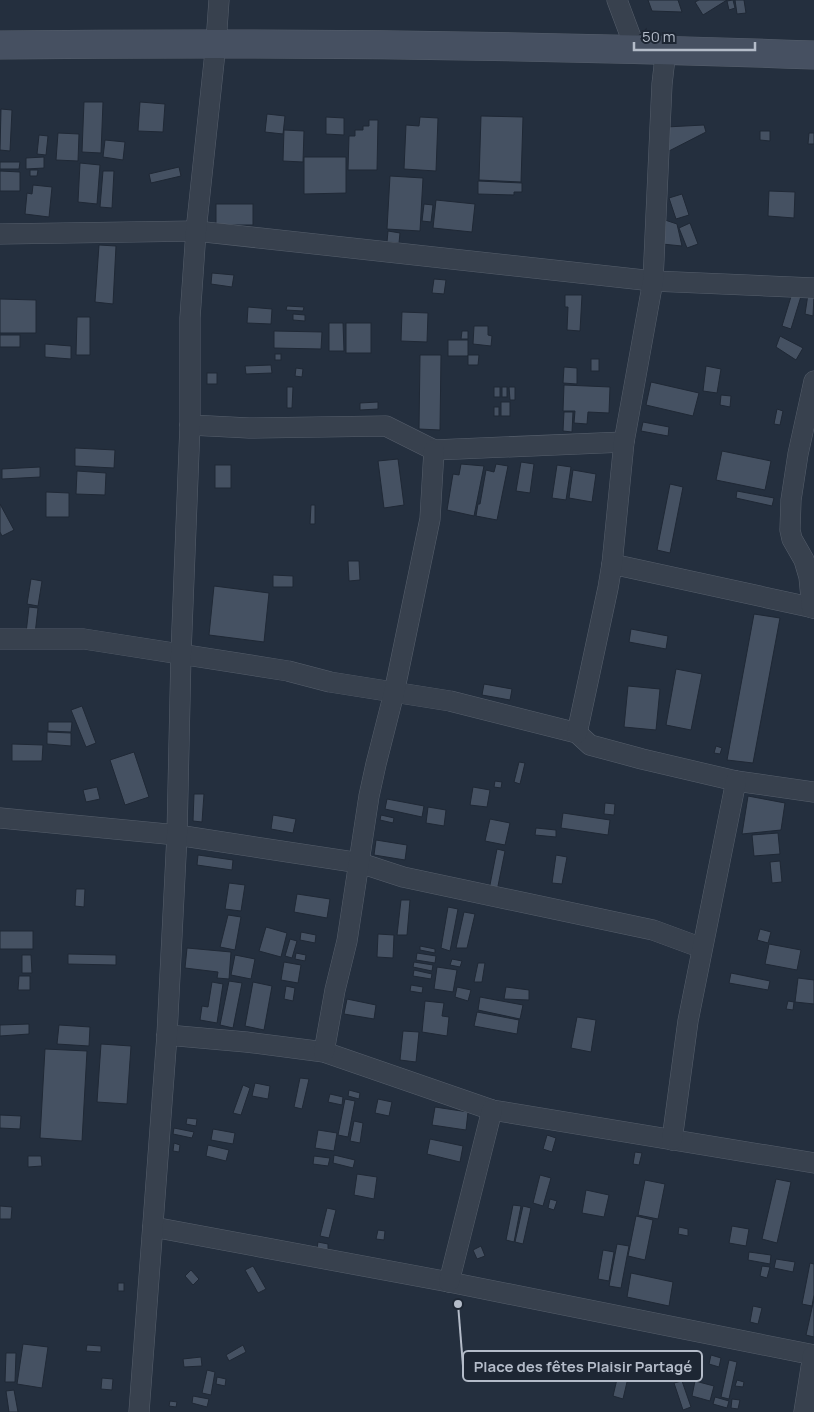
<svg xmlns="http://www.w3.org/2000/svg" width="814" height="1412" viewBox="0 0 814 1412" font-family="Manrope,sans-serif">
<rect width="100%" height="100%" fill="#242f3e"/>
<!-- building -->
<g fill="#455162" stroke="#1f2835">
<path d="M648,0H678L682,12L652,11Z"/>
<path d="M699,0H727L703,15L695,2Z"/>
<path d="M733,0L735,8L729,10L727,1Z"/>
<path d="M735,0H744L746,13L737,14Z"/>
<path d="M84,102H103L101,153L82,152Z"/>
<path d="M140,102L165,104L163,132L138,131Z"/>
<path d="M1,109L12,110L10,151L0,150Z"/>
<path d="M267,114L285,116L283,134L265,132Z"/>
<path d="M481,116L523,117L521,182L479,180Z"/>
<path d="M326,117L344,118V135L326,134Z"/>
<path d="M420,117L438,118L436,171L404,169L406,125L419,126Z"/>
<path d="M369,120H378L377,170H348L349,136H355V130H363V126H369Z"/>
<path d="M704,125L706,132L669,151L663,133L666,127Z"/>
<path d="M284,130L304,131L303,162L283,161Z"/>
<path d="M760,131H770V141L760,140Z"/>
<path d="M58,133L79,134L78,161L56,160Z"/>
<path d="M809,133H814V144H808Z"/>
<path d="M39,135L48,136L46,155L37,154Z"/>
<path d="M105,140L125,142L123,160L103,157Z"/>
<path d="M44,157V168L26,169V158Z"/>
<path d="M304,157H346V193L304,194Z"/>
<path d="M0,162H20L19,169H0Z"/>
<path d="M80,163L100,165L97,204L78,202Z"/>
<path d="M179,167L181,176L151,183L149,174Z"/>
<path d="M30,170H38L37,176H30Z"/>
<path d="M0,171L20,172V191H0Z"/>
<path d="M103,171H114L112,208L100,207Z"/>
<path d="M390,176L423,178L420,231L387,229Z"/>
<path d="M478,181L522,183V192H514V195L478,194Z"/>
<path d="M33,185L52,187L49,217L25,214L27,193L32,194Z"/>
<path d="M769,191L795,192L794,218L768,216Z"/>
<path d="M682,194L689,215L676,219L669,198Z"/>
<path d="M436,200L475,204L472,232L433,228Z"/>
<rect x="216" y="204" width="37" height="21"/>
<path d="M424,204L433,205L431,222L422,221Z"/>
<path d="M665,220L677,224L682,246L662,244Z"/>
<path d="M690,223L698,244L687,248L679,228Z"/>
<path d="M388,231L400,233L399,243L387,242Z"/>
<path d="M99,245L116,246L113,304L95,302Z"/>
<path d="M212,273L234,275L232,287L211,284Z"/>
<path d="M434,279L446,280L444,294L432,293Z"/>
<path d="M793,290L802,293L791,329L782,326Z"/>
<path d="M808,294L814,295L813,316L805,314Z"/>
<path d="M565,295H582L580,331L567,330L568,307H565Z"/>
<path d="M0,299L36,300V333H0Z"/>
<path d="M287,306L304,307L303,311L286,310Z"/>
<path d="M248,307L272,309L271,324L247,323Z"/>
<path d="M402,312L428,313L427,342L401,341Z"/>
<path d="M293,314L305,315V321L293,320Z"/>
<path d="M77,317H90V355H76Z"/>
<path d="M329,323H343L344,351H329Z"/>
<rect x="346" y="323" width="25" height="30"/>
<path d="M474,326H488V335L492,336L491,346L473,344Z"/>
<path d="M274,331L322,332L321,349L274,348Z"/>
<path d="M462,331H468V339H461Z"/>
<rect x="0" y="335" width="20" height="12"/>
<path d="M780,336L803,348L796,360L776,347Z"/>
<rect x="448" y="340" width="20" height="16"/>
<path d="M45,344L71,346V359L45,357Z"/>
<rect x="275" y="354" width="6" height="6"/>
<path d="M420,355H441L440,430L419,429Z"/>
<path d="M468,355H479L478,365H468Z"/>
<rect x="591" y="359" width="8" height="12"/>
<path d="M271,365L272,373L246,374L245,366Z"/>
<path d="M706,366L721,369L717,393L703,391Z"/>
<path d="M564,367L577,368V384L563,383Z"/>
<path d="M296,368L303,369L302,377L295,376Z"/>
<rect x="207" y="373" width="10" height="11"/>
<path d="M651,382L699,393L693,416L646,405Z"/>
<path d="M564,385L610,387L609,413L588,412L587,424L574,423L575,411H563Z"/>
<path d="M287,387H293L292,408H287Z"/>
<rect x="494" y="387" width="6" height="10"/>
<rect x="502" y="387" width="5" height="10"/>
<path d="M509,387H515V400H510Z"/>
<path d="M721,395L731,396L730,407L720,405Z"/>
<path d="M378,402V409L360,410V403Z"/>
<rect x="501" y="402" width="9" height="14"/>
<rect x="494" y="407" width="5" height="9"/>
<path d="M777,409L783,411L780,425L774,424Z"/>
<path d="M564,412H573L572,432L563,431Z"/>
<path d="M643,422L669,427L668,436L641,431Z"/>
<path d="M75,448L115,450L114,468L75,466Z"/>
<path d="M722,451L771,461L765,490L716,480Z"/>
<path d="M398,459L404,505L384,508L378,461Z"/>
<path d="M521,462L534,464L530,493L516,491Z"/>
<path d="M461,464L484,466L474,516L447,510L453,474L459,475Z"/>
<path d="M496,464L508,466L497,520L476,516L478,504H480L486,470L494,472Z"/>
<rect x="215" y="465" width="16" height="23"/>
<path d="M557,465L571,467L566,500L552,498Z"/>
<path d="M40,467V477L2,479V469Z"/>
<path d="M573,470L596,474L592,502L569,498Z"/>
<path d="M77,471L106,473L105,495L76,494Z"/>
<path d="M670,484L683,487L670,553L657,550Z"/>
<path d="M737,491L774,498L772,506L736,498Z"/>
<path d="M46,492L69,493V517H46Z"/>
<path d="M0,504L14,530L2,536L0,532Z"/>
<path d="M311,505H315V524H310Z"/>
<path d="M348,561H359L360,580L349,581Z"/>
<path d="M273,575L293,576V587H273Z"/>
<path d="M31,579L42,581L38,606L27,604Z"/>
<path d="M214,586L269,593L264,642L209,635Z"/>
<path d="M29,607L38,608L35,634L26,633Z"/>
<path d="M754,614L780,618L753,763L727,760Z"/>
<path d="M631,629L668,636L666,649L629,642Z"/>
<path d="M676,669L702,674L691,730L666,725Z"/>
<path d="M484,684L512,689L510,700L482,695Z"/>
<path d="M628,686L660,689L656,730L624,727Z"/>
<path d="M82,706L96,743L86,747L71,710Z"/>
<path d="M48,722H72L71,732L48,731Z"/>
<path d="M47,732L71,733V746L47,744Z"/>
<path d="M12,744L43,745L42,761H12Z"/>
<path d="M716,746L722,748L720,754L714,753Z"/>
<path d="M134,752L149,797L125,805L110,760Z"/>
<path d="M519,762L525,763L520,784L514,782Z"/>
<path d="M495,781L502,782L501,788L494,787Z"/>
<path d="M97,787L100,799L86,802L83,790Z"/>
<path d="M473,787L490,790L487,807L470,805Z"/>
<path d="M194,794H204L202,822L193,821Z"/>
<path d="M748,796L785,803L781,830L742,834Z"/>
<path d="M387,799L424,806L422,817L385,809Z"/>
<path d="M605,803L615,804L614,815L604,814Z"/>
<path d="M428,807L446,810L444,826L426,823Z"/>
<path d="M563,813L610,820L608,835L561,828Z"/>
<path d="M273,815L296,819L293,833L271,829Z"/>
<path d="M381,815L394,818L393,823L380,820Z"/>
<path d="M490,819L510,823L505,845L485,841Z"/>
<path d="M536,828L556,830V837L535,835Z"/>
<path d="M778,833L780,854L754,856L752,835Z"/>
<path d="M376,840L407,845L405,860L374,855Z"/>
<path d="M497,849L505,851L497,891L489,890Z"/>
<path d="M198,855L233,860L232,870L197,865Z"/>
<path d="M556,855L567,857L562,884L552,883Z"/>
<path d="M780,861L782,882L772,883L770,862Z"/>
<path d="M229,883L245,885L241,911L225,909Z"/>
<path d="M76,889H85L84,907L75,906Z"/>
<path d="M297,894L330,899L327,918L294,912Z"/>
<path d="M401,900H410L407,935H397Z"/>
<path d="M448,907L458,909L450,951L441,948Z"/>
<path d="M464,912L475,914L467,948H456Z"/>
<path d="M228,915L241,917L235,950L220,947Z"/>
<path d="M266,927L287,933L281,957L259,951Z"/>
<path d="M760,929L771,932L768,943L757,940Z"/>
<rect x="0" y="931" width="33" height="18"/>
<path d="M301,932L316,935L315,943L300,940Z"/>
<path d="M378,934L394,935L393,958L377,957Z"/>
<path d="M290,939L297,941L292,958L285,956Z"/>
<path d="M769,944L801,950L797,970L765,964Z"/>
<path d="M420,946L435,949V953L420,950Z"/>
<path d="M187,948L231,952L229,979L217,978L218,972L185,968Z"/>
<path d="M296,953L306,955L305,961L295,959Z"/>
<path d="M417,953L436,956L435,963L416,960Z"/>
<path d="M68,954L116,955V965L68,964Z"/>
<path d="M22,955H31L32,973H22Z"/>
<path d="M235,955L255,959L251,979L231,975Z"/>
<path d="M452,959L462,961L460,967L450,965Z"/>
<path d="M284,962L301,965L298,983L281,980Z"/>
<path d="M414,962L433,965L432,971L413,967Z"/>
<path d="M478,963H485L482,982H474Z"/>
<path d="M437,967L457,970L453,992L434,989Z"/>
<path d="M414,970L432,974L431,979L413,976Z"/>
<path d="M731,973L770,981L768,990L729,983Z"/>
<path d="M19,976H30V990H18Z"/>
<path d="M798,978L814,980V1004L795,1002Z"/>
<path d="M229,981L242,983L233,1028L220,1025Z"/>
<path d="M212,982L223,984L217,1023L200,1020L202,1006L208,1007Z"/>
<path d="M253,982L272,986L264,1030L245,1026Z"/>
<path d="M411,985L423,987L422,993L410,991Z"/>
<path d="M286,986L295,988L293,1001L284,999Z"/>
<path d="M457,987L471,990L468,1001L455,997Z"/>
<path d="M506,987L529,990V1000L504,999Z"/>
<path d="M480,997L523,1005L520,1019L478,1010Z"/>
<path d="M347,999L376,1005L374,1019L344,1014Z"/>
<path d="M425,1001L444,1003L442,1016L449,1017L447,1036L422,1032Z"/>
<path d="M788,1001L794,1002L793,1010L786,1009Z"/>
<path d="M477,1012L519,1020L517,1034L474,1026Z"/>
<path d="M577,1017L596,1020L591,1052L571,1048Z"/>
<path d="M29,1024V1034L0,1036V1025Z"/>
<path d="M59,1025L90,1027L89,1046L57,1044Z"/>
<path d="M403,1031L419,1032L416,1062L400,1060Z"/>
<path d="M101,1044L131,1046L127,1104L97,1102Z"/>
<path d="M45,1049L87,1051L82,1141L40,1138Z"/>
<path d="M300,1078L309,1079L302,1109L294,1107Z"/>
<path d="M255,1083L270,1086L268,1099L252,1096Z"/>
<path d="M243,1085L250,1088L241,1115L233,1113Z"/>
<path d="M349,1090L360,1093L359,1099L348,1096Z"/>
<path d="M330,1094L343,1097L342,1105L328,1102Z"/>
<path d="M345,1099L355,1101L348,1137L338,1135Z"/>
<path d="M378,1099L392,1102L389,1116L375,1113Z"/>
<path d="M435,1107L468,1112L466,1130L432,1125Z"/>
<path d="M0,1115L21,1116L20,1129L0,1128Z"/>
<path d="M187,1118L197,1119L196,1126L186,1124Z"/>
<path d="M354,1121L363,1123L360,1143L350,1141Z"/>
<path d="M174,1128L194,1132L192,1138L173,1134Z"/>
<path d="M213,1129L235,1133L233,1144L211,1140Z"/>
<path d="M318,1130L337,1133L334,1151L315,1148Z"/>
<path d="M547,1135L556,1138L552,1152L543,1149Z"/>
<path d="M430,1139L463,1146L460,1162L427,1154Z"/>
<path d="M174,1143L180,1145L179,1152L173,1151Z"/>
<path d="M208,1145L229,1150L226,1161L206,1156Z"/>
<path d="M635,1152L642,1153L639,1165L633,1164Z"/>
<path d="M334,1155L355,1160L353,1168L333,1163Z"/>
<path d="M28,1156H41L42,1166L28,1167Z"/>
<path d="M314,1156L330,1158L328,1166L313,1164Z"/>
<path d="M357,1174L377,1177L374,1199L354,1195Z"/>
<path d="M540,1175L551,1178L543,1206L533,1203Z"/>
<path d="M776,1179L791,1182L777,1243L762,1239Z"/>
<path d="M645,1180L665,1184L658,1219L638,1215Z"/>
<path d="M586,1190L609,1195L604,1217L582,1213Z"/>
<path d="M550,1199L557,1201L554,1210L548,1208Z"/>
<path d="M513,1205L521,1206L514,1242L506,1240Z"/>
<path d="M0,1206L12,1207L11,1219H0Z"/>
<path d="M523,1206L531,1208L523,1244L515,1242Z"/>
<path d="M327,1208L336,1210L329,1238L320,1236Z"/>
<path d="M636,1216L653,1220L645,1260L628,1256Z"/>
<path d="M732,1226L749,1229L746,1246L729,1243Z"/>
<path d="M679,1227L688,1229V1236L678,1234Z"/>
<path d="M378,1230L385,1231L384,1240L376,1239Z"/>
<path d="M318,1242L328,1244V1250L317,1249Z"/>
<path d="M617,1244L629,1246L621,1288L609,1286Z"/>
<path d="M481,1246L485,1256L477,1259L473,1250Z"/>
<path d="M603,1250L614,1252L609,1281L598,1279Z"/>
<path d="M749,1252L771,1255L770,1264L748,1260Z"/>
<path d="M776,1259L795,1262L793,1272L774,1268Z"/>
<path d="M810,1263L814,1264V1295L812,1306L802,1304Z"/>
<path d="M253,1266L266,1289L258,1293L245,1270Z"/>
<path d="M762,1266L770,1267L767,1278L760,1276Z"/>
<path d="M191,1270L199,1279L193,1285L185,1276Z"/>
<path d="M631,1273L673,1282L669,1306L627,1297Z"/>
<rect x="118" y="1283" width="6" height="8"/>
<path d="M814,1299V1337L806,1335Z"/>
<path d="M753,1306L762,1308L758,1324L750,1322Z"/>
<path d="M23,1344L48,1347L42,1388L17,1384Z"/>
<path d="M87,1345L101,1346V1352L86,1351Z"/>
<path d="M243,1345L246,1352L229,1361L226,1355Z"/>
<path d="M6,1353H16L15,1382H5Z"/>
<path d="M711,1355L721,1358L719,1367L709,1364Z"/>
<path d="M201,1357L202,1366L184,1367L183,1359Z"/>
<path d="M729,1360L737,1362L729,1399L721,1397Z"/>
<path d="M621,1362L631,1365L623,1399L613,1396Z"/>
<path d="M207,1370L215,1372L211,1395L202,1393Z"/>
<path d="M217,1377L226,1379L225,1386L216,1384Z"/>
<path d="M102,1378L113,1379L112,1390L101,1389Z"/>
<path d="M737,1380L744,1382L743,1387L735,1386Z"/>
<path d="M682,1381L691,1407L683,1410L674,1383Z"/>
<path d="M695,1381L714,1386L710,1401L692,1396Z"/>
<path d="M14,1390L18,1412H9L6,1391Z"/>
<path d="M193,1396L209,1399L207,1407L192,1403Z"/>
<path d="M715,1397L729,1401L727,1408L713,1404Z"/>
<path d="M732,1399L740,1400L738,1409L731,1408Z"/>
<path d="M170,1401L177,1402L176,1407L169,1406Z"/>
</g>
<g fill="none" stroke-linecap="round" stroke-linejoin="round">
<defs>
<g id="street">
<path d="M617,0L635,48"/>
<path d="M0,234L196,231L653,281L814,288"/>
<path d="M190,425L249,428L386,426L434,450L624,442"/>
<path d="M612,564L814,608"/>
<path d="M812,608L809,577L804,560L792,539L790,530L791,500L798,454L814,381"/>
<path d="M0,639H84L288,671L330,682L450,701L577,733L590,745L642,759L736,781L814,792"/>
<path d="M577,733L608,588L612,564L624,442L653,281L662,84L666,49"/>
<path d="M0,818L177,835L360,863L403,877L653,930L702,948"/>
<path d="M167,1035L246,1042L324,1052L492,1110L814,1163"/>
<path d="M324,1052L335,990L347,941L369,796L376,764L394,693L430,519L434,450"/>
<path d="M672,1140L688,1021L736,781"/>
<path d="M153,1227L449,1282L814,1355"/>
<path d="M449,1282L492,1110"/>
<path d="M139,1412L167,1035L177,835L181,654L190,425V318L196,231L216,43L219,0"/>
<path d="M804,1412L813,1355"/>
</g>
<path id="secondary" d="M0,45C271,42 543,45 814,55"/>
</defs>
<!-- street casing -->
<use href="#street" stroke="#565f6c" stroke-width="21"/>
<!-- secondary casing -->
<use href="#secondary" stroke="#565f6c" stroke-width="29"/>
<!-- street -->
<use href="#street" stroke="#38414e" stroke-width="20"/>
<!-- secondary -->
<use href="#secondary" stroke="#465061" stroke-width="28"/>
</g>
<!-- callouts -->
<path fill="none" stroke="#b4bcc9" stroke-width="2" d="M458 1304L463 1366"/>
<circle fill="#b4bcc9" stroke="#1d2633" stroke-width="2" cx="458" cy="1304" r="5"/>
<rect fill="#1d2633" stroke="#b4bcc9" stroke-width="2" x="463" y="1351" width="239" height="30" rx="5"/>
<g font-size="15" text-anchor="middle" font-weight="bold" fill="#b4bcc9">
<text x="583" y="1372">Place des fêtes Plaisir Partagé</text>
</g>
<!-- scale -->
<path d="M634 42v8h121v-8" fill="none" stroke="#b4bcc9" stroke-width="2.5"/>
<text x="642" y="42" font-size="15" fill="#b4bcc9" stroke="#1d2633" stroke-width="4" paint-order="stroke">50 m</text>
</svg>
